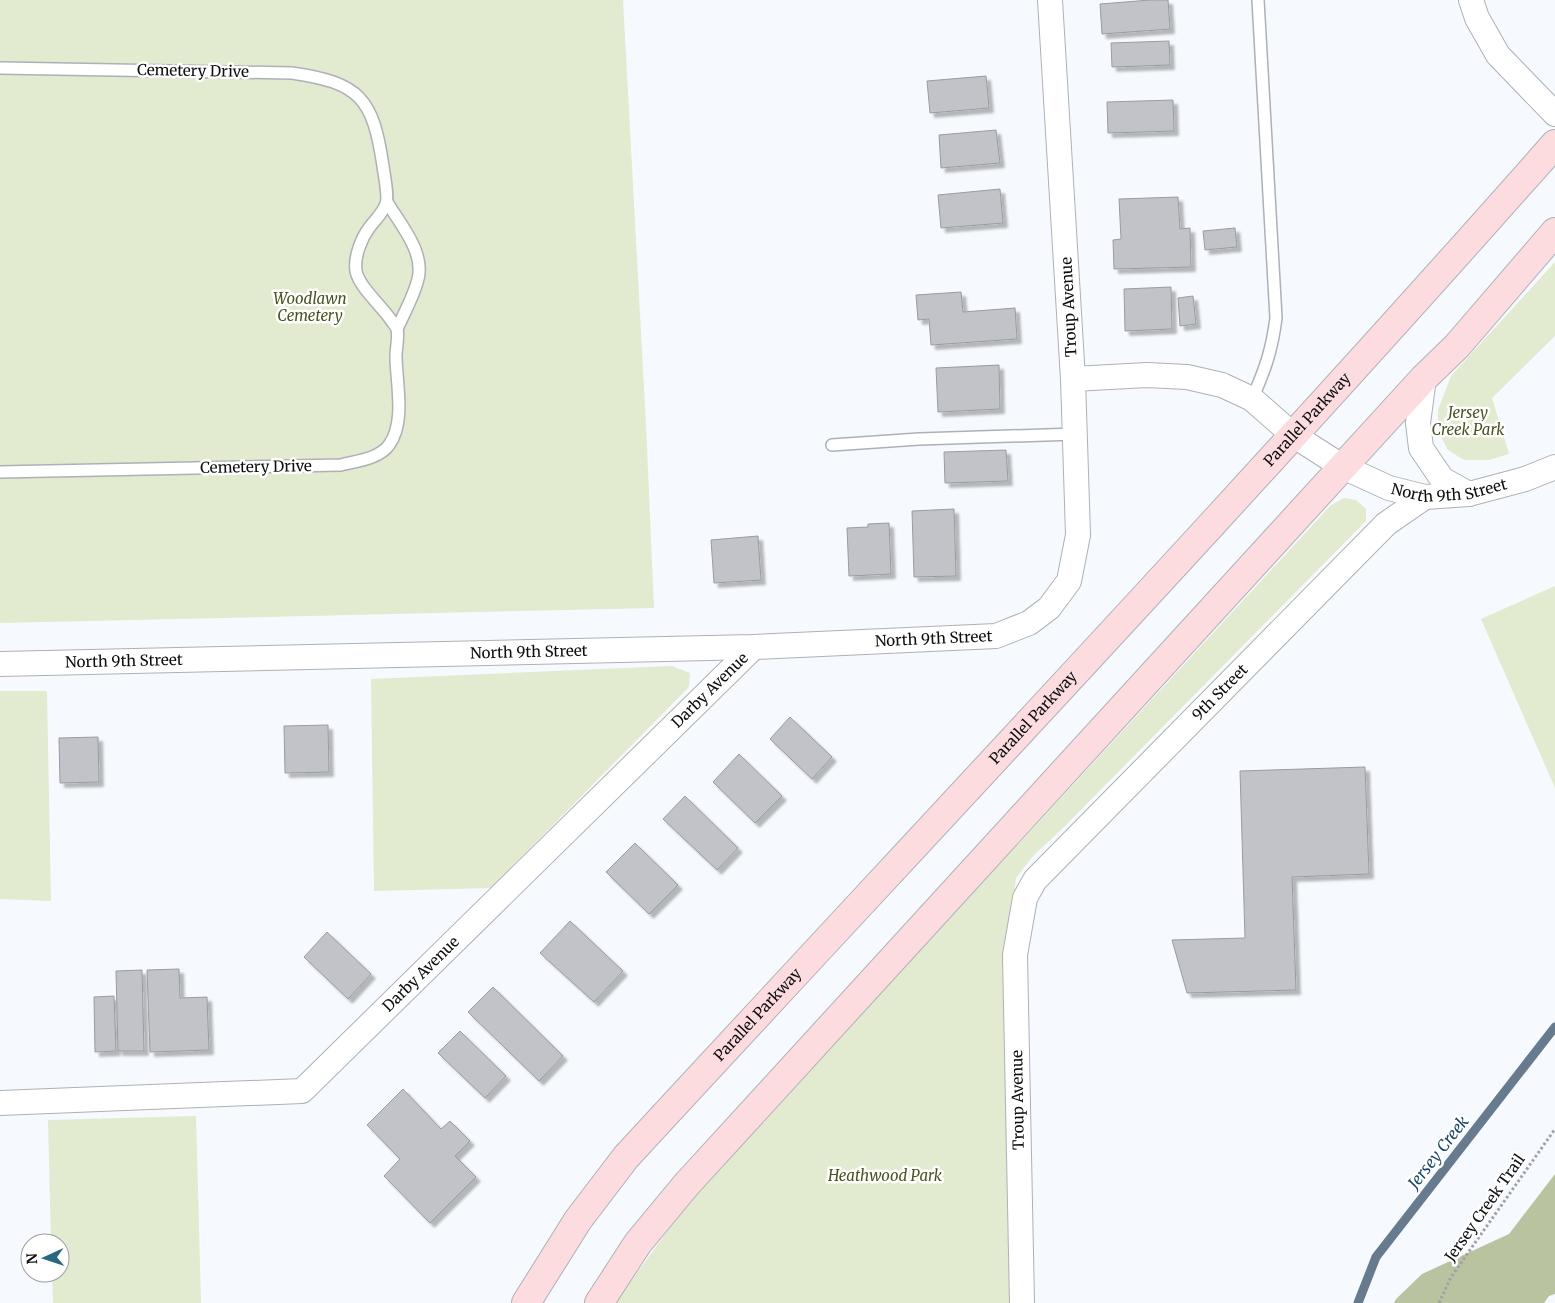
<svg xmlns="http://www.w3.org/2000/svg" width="1555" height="1303" viewBox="0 0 1555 1303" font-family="Merriweather,serif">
<defs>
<filter id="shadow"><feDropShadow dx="4.5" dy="4.5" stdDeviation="1" flood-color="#0004"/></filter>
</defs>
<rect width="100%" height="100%" fill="#f6fafe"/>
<!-- green -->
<g fill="#e2ead0">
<path d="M0,0H623L646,425L654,608L0,623Z"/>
<path d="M1555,262V336L1492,398L1509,454L1489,460H1464L1448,450L1438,431V410L1451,376Z"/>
<path d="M1344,498L1356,500L1366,509V521L1063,828L1033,856L1016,878L1011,921L1015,1303H615L674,1222L716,1172L1331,505Z"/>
<path d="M1555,586V788L1481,619Z"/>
<path d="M672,666L690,673L689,687L491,888L374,891L371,679Z"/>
<path d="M0,691H47L51,901L0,899Z"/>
<path d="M196,1116L201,1303H53L52,1273H60V1243H51L48,1120Z"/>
</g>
<!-- forest -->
<path fill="#b9c3a0" d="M1555,1174V1294L1549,1296L1544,1303H1394L1396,1299L1422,1274L1509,1234Z"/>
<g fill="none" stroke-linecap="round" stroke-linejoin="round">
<!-- stream -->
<path stroke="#667c8e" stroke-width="9" d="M1358,1303L1376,1257L1555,1027"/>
</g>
<!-- building -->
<g fill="#c2c2c9" stroke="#9a9ba1" filter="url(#shadow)">
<path d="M1150,0H1168L1170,29L1102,34L1100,4Z"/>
<path d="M1169,41L1170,65L1112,67L1111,43Z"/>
<path d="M986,76L989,108L930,113L927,81Z"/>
<path d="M1173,100L1174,131L1108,133L1107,102Z"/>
<path d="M996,130L1000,163L941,168L939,135Z"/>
<path d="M1000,189L1003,223L941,228L938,195Z"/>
<path d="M1178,197L1180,229L1190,228L1191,267L1114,269L1113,240L1121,239L1119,199Z"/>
<path d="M1235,228L1237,247L1205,250L1203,231Z"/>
<path d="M1171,287L1172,329L1125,331L1124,289Z"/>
<path d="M961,292L963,312L1015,308L1017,339L931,345L929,319L918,320L916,295Z"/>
<path d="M1193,296L1196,324L1180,326L1178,298Z"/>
<path d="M999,365L1000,409L938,412L936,368Z"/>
<path d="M1006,450L1008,481L945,483L944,452Z"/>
<path d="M954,509L956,576L914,577L912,511Z"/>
<path d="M889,523L891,574L849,576L847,528L868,527V524Z"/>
<path d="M758,536L761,580L714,583L711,540Z"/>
<path d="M790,717L832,757L812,779L770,739Z"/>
<path d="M328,725L329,772L285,773L284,726Z"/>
<path d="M98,737L99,782L60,783L59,738Z"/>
<path d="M739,754L782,796L755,823L713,782Z"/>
<path d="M1365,767L1369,874L1292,877L1296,990L1187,993L1172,940L1245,938L1240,771Z"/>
<path d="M685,796L738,848L717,870L663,819Z"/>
<path d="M635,843L678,885L649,914L606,872Z"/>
<path d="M570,921L623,971L594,1002L540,953Z"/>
<path d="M327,932L371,974L348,999L304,957Z"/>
<path d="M179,969L180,998L207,997L209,1050L150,1052L147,970Z"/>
<path d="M142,970L144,1051H118L116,971Z"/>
<path d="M493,987L563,1056L539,1081L468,1012Z"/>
<path d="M114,996L116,1051L95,1052L94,997Z"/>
<path d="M460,1031L506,1076L485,1098L438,1053Z"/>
<path d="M403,1089L441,1129L450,1121L470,1141L455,1156L476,1177L430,1223L384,1176L400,1159L367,1125Z"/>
</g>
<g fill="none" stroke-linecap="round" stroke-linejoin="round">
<defs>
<g id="lane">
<path d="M0,68L292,73C360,83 373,98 383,166C384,175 389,197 386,204C382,214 375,220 369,228C361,239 354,257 356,271C359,287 381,305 391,320C393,323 396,326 397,329C399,337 396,348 396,356C396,382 406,422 389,445C379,459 356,461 341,465L0,472"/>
<path d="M387,202C400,224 425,252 418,279C414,296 404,313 397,329"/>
<path d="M1252,399C1265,370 1272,350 1276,318L1258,0"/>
<path d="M832,445L919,439L1075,434"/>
</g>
<g id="street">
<path d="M1471,0L1477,18L1498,55L1555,114"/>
<path d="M1424,378L1418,423L1421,448L1442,479L1469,494"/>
<path id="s1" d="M1073,379L1147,375L1187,377L1222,385L1252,399L1293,435L1343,467L1389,488L1425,497L1469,494L1525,479L1555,467"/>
<path id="s2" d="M0,664L754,647L996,636L1029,623L1049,608L1069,581L1078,535L1073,379L1050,0"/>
<path id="s3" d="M0,1103L302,1091L754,647"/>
<path id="s4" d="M1022,1303L1015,955L1025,898L1035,880L1386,524L1425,497"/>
</g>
<g id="secondary">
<path id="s5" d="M526,1303L578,1220L626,1157C937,820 1252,487 1555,144"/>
<path d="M599,1303L638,1243L686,1185L1424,378L1457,346L1555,232"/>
</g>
</defs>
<!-- lane casing -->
<use href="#lane" stroke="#adb1b6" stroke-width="14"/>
<!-- street casing -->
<use href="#street" stroke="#adb1b6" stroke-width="26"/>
<!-- secondary casing -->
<use href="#secondary" stroke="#adb1b6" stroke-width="30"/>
<!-- path -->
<path stroke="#9fa2a5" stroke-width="3" stroke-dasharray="2.5 2.5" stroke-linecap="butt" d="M1439,1303L1451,1277L1555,1129"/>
<!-- lane -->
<use href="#lane" stroke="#fff" stroke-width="11"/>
<!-- street -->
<use href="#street" stroke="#fff" stroke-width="24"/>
<!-- secondary -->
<use href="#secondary" stroke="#fddce0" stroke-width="28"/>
</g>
<g text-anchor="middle" stroke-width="5" stroke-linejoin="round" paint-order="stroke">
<!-- street labels -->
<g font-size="15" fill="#0c0d0f" stroke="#fff">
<text transform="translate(193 71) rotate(1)" y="5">Cemetery Drive</text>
<text transform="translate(1069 307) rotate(-93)" y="5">Troup Avenue</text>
<text dy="5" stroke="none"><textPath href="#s5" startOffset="1181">Parallel Parkway</textPath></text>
<text transform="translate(256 467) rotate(-1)" y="5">Cemetery Drive</text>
<text dy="5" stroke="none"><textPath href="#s1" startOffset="409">North 9th Street</textPath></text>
<text dy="5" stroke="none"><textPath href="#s2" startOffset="934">North 9th Street</textPath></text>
<text dy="5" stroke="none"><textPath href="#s2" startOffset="529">North 9th Street</textPath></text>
<text dy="5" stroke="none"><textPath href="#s2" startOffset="124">North 9th Street</textPath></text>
<text dy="5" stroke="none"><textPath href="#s3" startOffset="874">Darby Avenue</textPath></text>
<text dy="5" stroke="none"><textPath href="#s4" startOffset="690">9th Street</textPath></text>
<text dy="5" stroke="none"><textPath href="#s5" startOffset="776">Parallel Parkway</textPath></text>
<text dy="5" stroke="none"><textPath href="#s3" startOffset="469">Darby Avenue</textPath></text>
<text dy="5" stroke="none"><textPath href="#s5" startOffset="371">Parallel Parkway</textPath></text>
<text transform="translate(1018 1100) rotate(-91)" y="5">Troup Avenue</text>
<text transform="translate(1485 1208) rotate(-55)" y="5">Jersey Creek Trail</text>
</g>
<!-- park labels -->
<g font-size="15" font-style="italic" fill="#48541e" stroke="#fff">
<text x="310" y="304">Woodlawn<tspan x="310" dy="17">Cemetery</tspan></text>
<text x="1468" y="418">Jersey<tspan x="1468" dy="17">Creek Park</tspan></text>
<text x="885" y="1181">Heathwood Park</text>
</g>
<!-- water labels -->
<g font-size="16" font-style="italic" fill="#16476a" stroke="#fff">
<text transform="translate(1438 1152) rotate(-52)" y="6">Jersey Creek</text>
</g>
</g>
<!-- north arrow -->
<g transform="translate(45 1258) rotate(267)"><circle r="24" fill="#ffffff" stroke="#9e9e9f"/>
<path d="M0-4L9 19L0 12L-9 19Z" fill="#29697d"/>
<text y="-8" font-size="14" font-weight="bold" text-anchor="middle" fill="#0c0d0f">N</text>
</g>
</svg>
